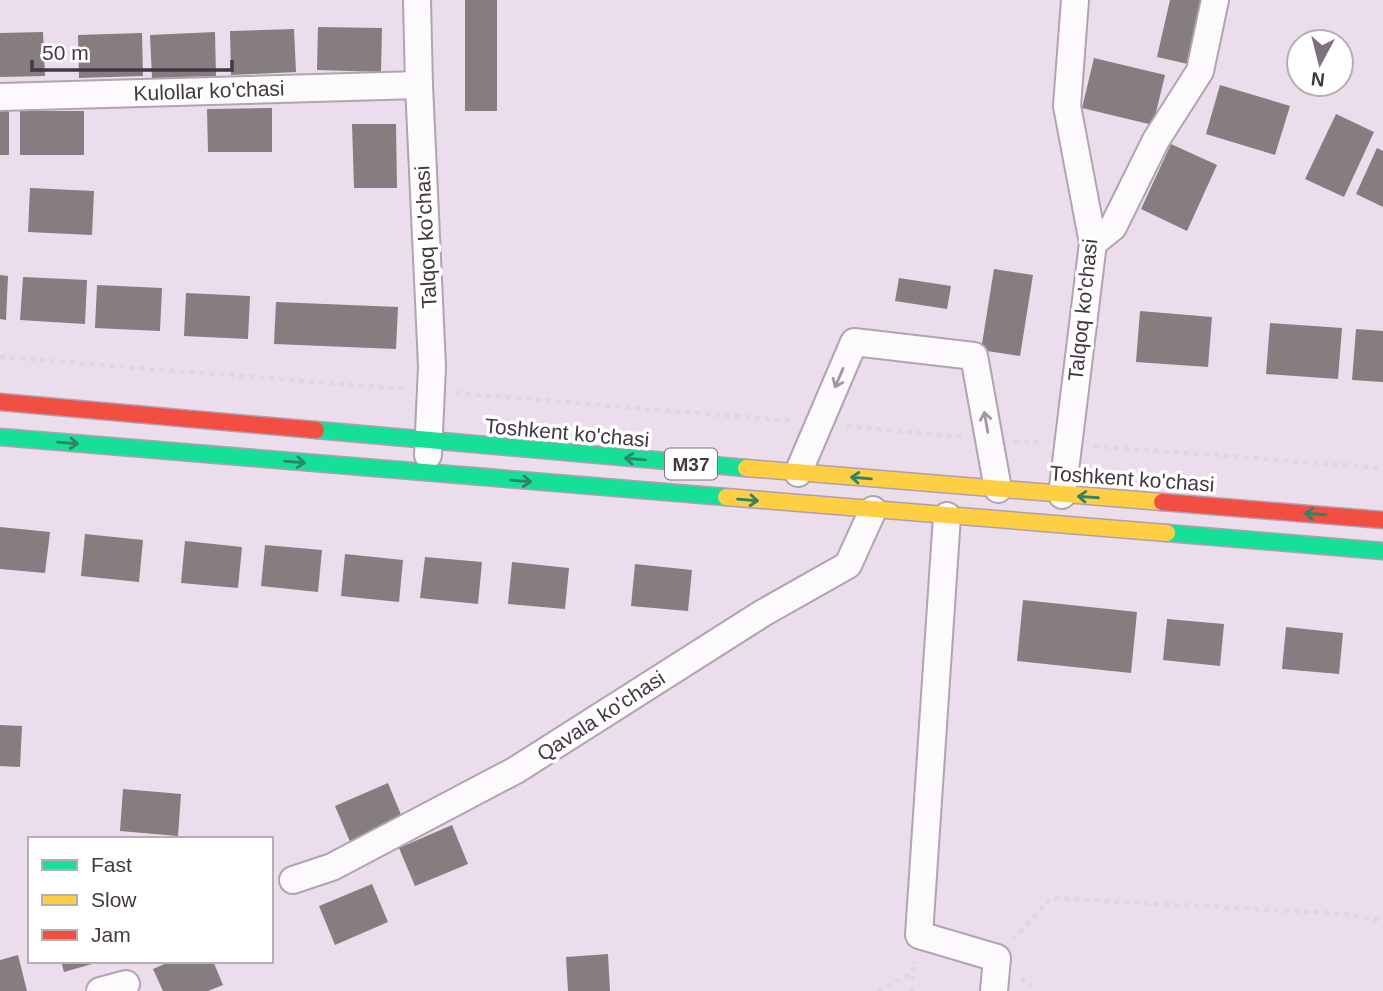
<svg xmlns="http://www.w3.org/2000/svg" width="1383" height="991" viewBox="0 0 1383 991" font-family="Arial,sans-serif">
<rect width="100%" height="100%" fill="#ecddec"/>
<!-- building -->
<g fill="#857d7f">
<rect x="465" y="0" width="32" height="111"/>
<path d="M1170,0H1202L1188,64L1157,57Z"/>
<path d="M318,27L382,28L381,72L317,70Z"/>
<path d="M294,29L296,72L231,75L230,31Z"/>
<path d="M43,32L45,76L0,77V33Z"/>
<path d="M215,32L216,76L152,78L150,35Z"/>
<path d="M142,33L143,76L79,78L78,35Z"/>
<path d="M1094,58L1165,75L1153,125L1082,108Z"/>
<path d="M1220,85L1290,106L1275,155L1206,134Z"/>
<path d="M272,108V152H208L207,109Z"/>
<rect x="0" y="111" width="9" height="44"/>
<rect x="20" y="111" width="64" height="44"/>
<path d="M1336,114L1374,132L1344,197L1305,179Z"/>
<path d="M352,124H396L397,188H354Z"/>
<path d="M1171,144L1217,165L1187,231L1141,209Z"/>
<path d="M1377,148L1383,151V207L1356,194Z"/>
<path d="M30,188L94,191L92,235L28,232Z"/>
<path d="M994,269L1033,275L1020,356L981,350Z"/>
<path d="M0,275L8,276L6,320L0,319Z"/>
<path d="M23,277L87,280L85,324L20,320Z"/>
<path d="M899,278L951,286L947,309L895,301Z"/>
<path d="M97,285L162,288L160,331L95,328Z"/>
<path d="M186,293L250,296L248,339L184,336Z"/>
<path d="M276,302L398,307L396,349L274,344Z"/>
<path d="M1140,311L1212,317L1208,367L1136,362Z"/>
<path d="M1270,323L1342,328L1338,379L1266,374Z"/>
<path d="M1356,329L1383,331V382L1352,380Z"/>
<path d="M0,527L50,532L45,573L0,569Z"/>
<path d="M85,534L143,540L139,582L81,576Z"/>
<path d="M185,541L242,547L238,588L181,583Z"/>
<path d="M265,545L322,550L318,592L261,586Z"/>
<path d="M345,554L403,560L399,602L341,596Z"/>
<path d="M425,557L482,562L478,604L420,598Z"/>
<path d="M512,562L569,568L565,609L508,604Z"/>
<path d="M635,564L692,570L688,611L631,606Z"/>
<path d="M1023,600L1137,612L1131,673L1017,661Z"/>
<path d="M1167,619L1224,624L1220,666L1163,660Z"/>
<path d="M1286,627L1343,633L1339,674L1282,669Z"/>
<path d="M0,725L22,726L20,767L0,766Z"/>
<path d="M388,783L404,822L351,844L335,806Z"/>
<path d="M123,789L181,794L178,836L120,831Z"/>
<path d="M452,825L468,864L415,886L399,848Z"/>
<path d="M372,884L388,922L335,945L319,906Z"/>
<path d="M608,954L610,991H568L566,957Z"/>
<path d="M18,955L27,991H0V960Z"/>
<path d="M61,961H99V962L64,972Z"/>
<path d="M171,961H213L223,985L208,991H163L153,969Z"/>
</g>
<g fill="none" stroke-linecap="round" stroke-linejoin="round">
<defs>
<g id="street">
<path d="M417,0L419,85L432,366L428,455"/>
<path d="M0,97L419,85"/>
<path d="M1093,243L1113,227L1156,140L1200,71L1215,0"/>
<path d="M798,473L854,342L974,356L998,489"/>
<path d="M1062,495L1093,243L1067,106L1075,0"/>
<path d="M947,516L919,935L997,958L994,991"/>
<path d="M293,880L332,867L516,770L763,613L848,565L873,510"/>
<path d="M100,991L126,984"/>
</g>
<g id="fast">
<path d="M316,430L746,468"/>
<path d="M0,437L726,497"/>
<path d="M1167,533L1383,551"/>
</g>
<g id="slow">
<path d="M746,468L1162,502"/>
<path d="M726,497L1167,533"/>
</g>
<g id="jam">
<path d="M0,402L316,430"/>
<path d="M1162,502L1383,520"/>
</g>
</defs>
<!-- street casing -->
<use href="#street" stroke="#afa4af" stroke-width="30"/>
<!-- fast casing -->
<use href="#fast" stroke="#b09db1" stroke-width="19"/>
<!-- slow casing -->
<use href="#slow" stroke="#b09db1" stroke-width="19"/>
<!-- jam casing -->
<use href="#jam" stroke="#b09db1" stroke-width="19"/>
<!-- path -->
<g stroke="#dcd8dc" stroke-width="4.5" stroke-dasharray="5 5" stroke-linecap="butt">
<path d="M0,357L405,389"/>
<path d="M456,393L793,421"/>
<path d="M847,426L963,437"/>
<path d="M1014,441L1044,443"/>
<path d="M1094,446L1383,468"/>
<path d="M1013,940L1051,898L1346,914L1383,921"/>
<path d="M1021,978L1036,991"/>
<path d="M878,991L913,973L915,961"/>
<path d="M912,991L913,973"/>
</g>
<!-- street -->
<use href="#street" stroke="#fcfafc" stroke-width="26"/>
<!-- fast -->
<use href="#fast" stroke="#16e098" stroke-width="16"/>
<!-- slow -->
<use href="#slow" stroke="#ffcf43" stroke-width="16"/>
<!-- jam -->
<use href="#jam" stroke="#f24e42" stroke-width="16"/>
</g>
<!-- one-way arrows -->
<defs><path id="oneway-shaft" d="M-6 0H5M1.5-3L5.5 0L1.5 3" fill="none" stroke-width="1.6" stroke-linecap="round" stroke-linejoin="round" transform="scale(1.75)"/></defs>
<g stroke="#9f989f">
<use href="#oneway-shaft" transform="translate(839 378) rotate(113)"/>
<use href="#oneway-shaft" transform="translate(986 422) rotate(-100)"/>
</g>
<g stroke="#2e8369">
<use href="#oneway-shaft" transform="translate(68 443) rotate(5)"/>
<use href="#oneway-shaft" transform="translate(635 459) rotate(-175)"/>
<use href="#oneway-shaft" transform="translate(295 462) rotate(5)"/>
<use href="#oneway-shaft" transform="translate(861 478) rotate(-175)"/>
<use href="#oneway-shaft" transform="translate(521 481) rotate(5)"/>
<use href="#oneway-shaft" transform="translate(1088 497) rotate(-176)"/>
<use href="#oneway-shaft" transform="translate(748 500) rotate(5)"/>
<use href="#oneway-shaft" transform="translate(1315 514) rotate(-176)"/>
</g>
<g text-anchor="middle" stroke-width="7" stroke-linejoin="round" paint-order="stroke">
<!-- shield labels -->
<rect fill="#fff" stroke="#7b737b" stroke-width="2" x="665" y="448.5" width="52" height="31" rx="5"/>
<g font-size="19" font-weight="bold" fill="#423742">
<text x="691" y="471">M37</text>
</g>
<!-- street labels -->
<g font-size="21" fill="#423742" stroke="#fff">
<text transform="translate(209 91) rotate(-2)" y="7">Kulollar ko'chasi</text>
<text transform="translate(426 237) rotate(-93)" y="7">Talqoq ko'chasi</text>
<text transform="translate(1083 310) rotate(-84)" y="7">Talqoq ko'chasi</text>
<text transform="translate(567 433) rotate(5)" y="7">Toshkent ko'chasi</text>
<text transform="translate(1132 479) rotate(4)" y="7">Toshkent ko'chasi</text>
<text transform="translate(601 716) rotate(-33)" y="7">Qavala ko'chasi</text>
</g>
</g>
<!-- legend -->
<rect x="28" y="837" width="245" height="126" fill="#ffffff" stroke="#b3afb3" stroke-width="2"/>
<rect x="42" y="860" width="35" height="10" fill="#16e098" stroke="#b3afb3" stroke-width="2"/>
<text x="91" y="872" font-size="21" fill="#423742">Fast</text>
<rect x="42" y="895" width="35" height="10" fill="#ffcf43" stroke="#b3afb3" stroke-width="2"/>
<text x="91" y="907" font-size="21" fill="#423742">Slow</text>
<rect x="42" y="930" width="35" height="10" fill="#f24e42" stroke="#b3afb3" stroke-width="2"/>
<text x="91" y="942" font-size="21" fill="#423742">Jam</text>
<!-- north arrow -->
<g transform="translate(1320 63) rotate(187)"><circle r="33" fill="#ffffff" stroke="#b3afb3" stroke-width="2"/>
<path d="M0-5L12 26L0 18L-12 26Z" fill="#7e717e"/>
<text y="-10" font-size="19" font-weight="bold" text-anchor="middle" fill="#423742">N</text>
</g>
<!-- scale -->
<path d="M32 60v10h200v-10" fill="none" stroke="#423742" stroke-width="3.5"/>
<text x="42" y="60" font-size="21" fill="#423742" stroke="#ffffff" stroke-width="5" paint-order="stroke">50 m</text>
</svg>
